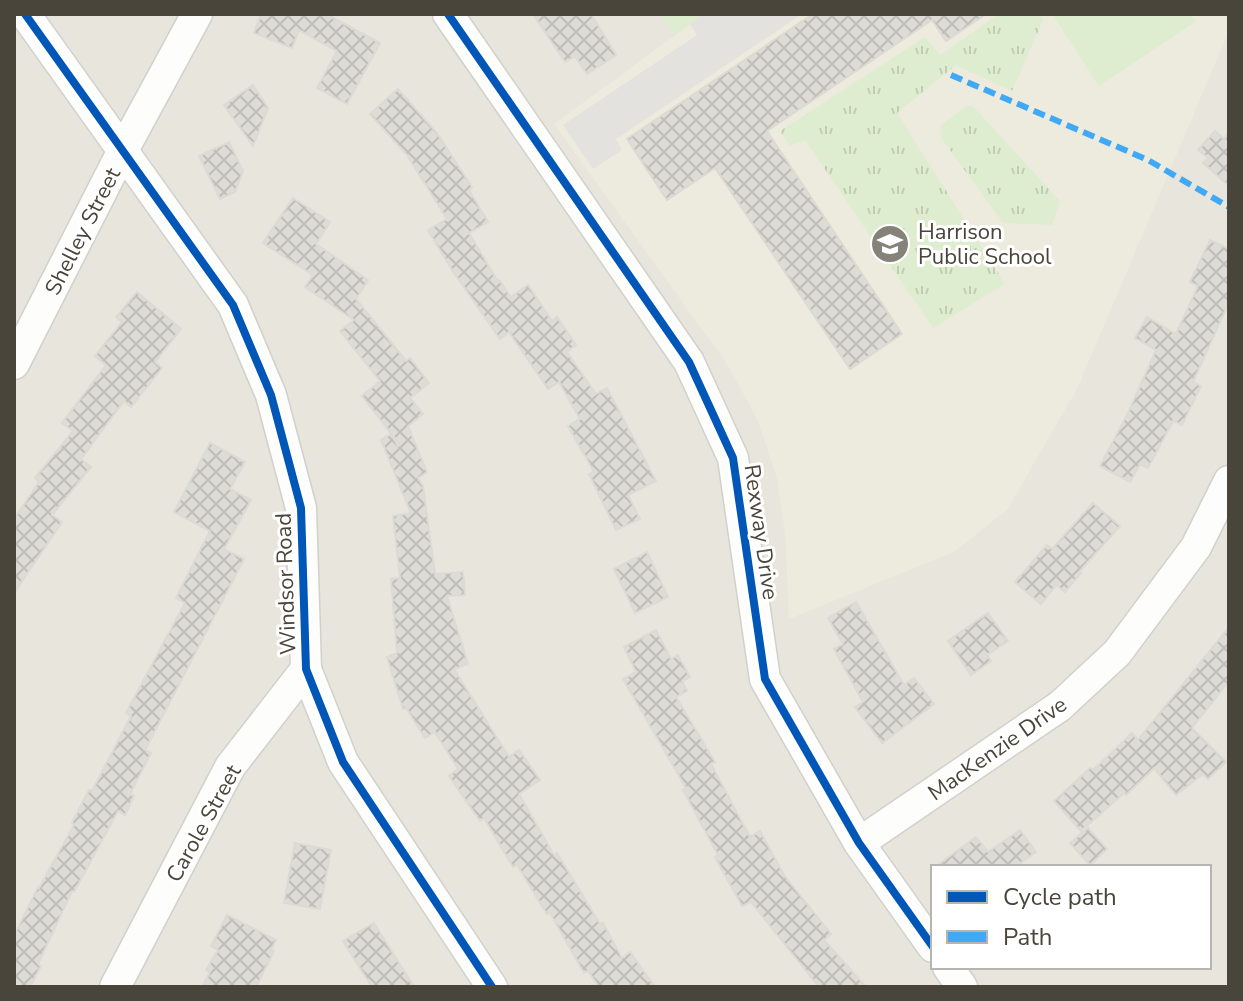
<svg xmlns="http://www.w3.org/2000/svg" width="1243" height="1001" viewBox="0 0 1243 1001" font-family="'Nunito Sans',sans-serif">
<defs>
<pattern id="grass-tufts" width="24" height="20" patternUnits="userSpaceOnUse" patternTransform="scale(2)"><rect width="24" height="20" fill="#deedd0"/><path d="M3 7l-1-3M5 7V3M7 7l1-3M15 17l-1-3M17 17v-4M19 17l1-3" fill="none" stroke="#c0cdb3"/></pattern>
<pattern id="building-cross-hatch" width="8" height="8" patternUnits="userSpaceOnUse" patternTransform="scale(2)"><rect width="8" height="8" fill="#dddcd7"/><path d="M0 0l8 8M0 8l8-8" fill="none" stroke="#bfbeb9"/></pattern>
</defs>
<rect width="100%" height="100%" fill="#f3f3ee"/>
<!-- residential -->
<path fill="#e7e5dc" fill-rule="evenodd" d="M14,14H1229V987H14ZM933,867H1209V967H933Z"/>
<!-- education -->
<path fill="#edebde" d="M704,14H1229V31L1078,387L1007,510L954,552L789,619L785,533L777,479L758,421L727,364L554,124Z"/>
<!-- grass -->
<g fill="url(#grass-tufts)">
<path d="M660,14H704L675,35Z"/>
<path d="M999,14H1035L1044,18L1012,91L956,65L897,113L1005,284L933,328L805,140L790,146L780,131L925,37L940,55Z"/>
<path d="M972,105L1060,201L1052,225L1003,223L942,139L940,126L965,107Z"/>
</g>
<!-- garden -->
<path fill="#deedd0" d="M1052,14H1190L1195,22L1099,86Z"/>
<!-- parking -->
<path fill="#e3e2de" d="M704,14H802L616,139L622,150L593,169L563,125L697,35L690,24Z"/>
<!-- building -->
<g fill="url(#building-cross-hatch)" stroke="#dcdad4" stroke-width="2">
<path d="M261,14H326L380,43L347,104L317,88L337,51L299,30L292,48L254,33Z"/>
<path d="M533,14H591L616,55L587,74L575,56L565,62Z"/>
<path d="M813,14H986L946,41L932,20L767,131L902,334L850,369L715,168L667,200L627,139Z"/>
<path d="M253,85L268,108L253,146L224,105Z"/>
<path d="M398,89L437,133L472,187L469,190L488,222L469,233L497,280H499L511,297L528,285L552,321L557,317L576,345L567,352L596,394L607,388L656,481L628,495L640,519L616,530L589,474L594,472L568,426L580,419L559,382L548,389L509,332L500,339L452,270L428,230L447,219L407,155L370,114Z"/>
<path d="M1215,131L1224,139L1229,133V186L1203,163L1208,158L1198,150Z"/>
<path d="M229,142L243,171L235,192L220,199L199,156Z"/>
<path d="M293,198L330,222L316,244L368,280L356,299L406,361L410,358L429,383L410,398L423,414L408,426L427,472L418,478L423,486L435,574L463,572L465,595L447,596L468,664L454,669L509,757L519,750L540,780L519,794L554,855L557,853L600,924L603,923L622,958L630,952L655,987H599L588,971L584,973L550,913L547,914L517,865L513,867L484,818L480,821L449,776L458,769L435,732L425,738L406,708L403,709L387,657L397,653L391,579L400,578L393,516L411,513L381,440L391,434L398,446L400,445L362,396L380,381L340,331L354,320L305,287L313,275L263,243Z"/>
<path d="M1210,240L1229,249V302L1193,382L1201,386L1182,425L1173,421L1148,468L1140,464L1130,482L1100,466L1129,411L1156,350L1135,338L1147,317L1176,334L1198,286L1190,282Z"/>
<path d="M137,292L181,329L155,362L162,368L131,407L124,401L81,459L91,467L52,515L62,522L14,593V519L39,482L35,478L73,431L62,423L106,365L95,356L122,322L116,317Z"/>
<path d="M210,443L245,462L230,489L251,500L224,549L244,559L145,750L151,753L130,794L134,796L125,815L118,811L74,892L72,891L38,964L41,966L30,987H14V936L38,887L39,888L74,825L72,823L89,790L92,791L131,716L126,713L185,603L176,598L210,531L174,512Z"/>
<path d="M1093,503L1120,526L1079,572L1081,573L1065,592L1056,585L1041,604L1015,582L1047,545L1052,549Z"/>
<path d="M647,552L668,597L635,613L614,569Z"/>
<path d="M856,602L904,685L914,678L934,704L882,743L855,707L863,702L834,649L843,644L828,618Z"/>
<path d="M988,613L1008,641L987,655L991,661L971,675L948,641Z"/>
<path d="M1229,627V681L1192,728L1226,762L1208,779L1203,774L1176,795L1154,768L1126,795L1124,793L1081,831L1054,801L1090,768L1093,770L1132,733L1138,740Z"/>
<path d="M656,630L671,659L678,655L690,677L682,681L687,691L676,697L715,762L711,764L750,837L760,831L784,875L831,934L824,940L866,987H819L751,902L742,906L715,857L718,855L683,790L686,788L623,679L636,672L624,647Z"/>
<path d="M1088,828L1107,849L1090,865L1070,843Z"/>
<path d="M1020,830L1036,852L1015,867H935L976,837L988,852Z"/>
<path d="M295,843L331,850L320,909L284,903Z"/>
<path d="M227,915L276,940L271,950L274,951L256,987H202L210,972L206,970L218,950L211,946Z"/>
<path d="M374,923L414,987H372L343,941Z"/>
</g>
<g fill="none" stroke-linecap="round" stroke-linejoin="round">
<defs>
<g id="street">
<path d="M25,14L233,305L271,395L301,508L306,669L343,762L492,987"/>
<path d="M448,14L689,362L733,458L765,679L859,843L933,947"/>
<path d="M14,364L122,152L197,14"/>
<path d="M859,843L1060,706L1117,653L1196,547L1229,481"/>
<path d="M948,967L962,987"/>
<path d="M115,987L230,767L306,669"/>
</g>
</defs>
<!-- street casing -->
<use href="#street" stroke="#d1d0cc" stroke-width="33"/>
<!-- street -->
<use href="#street" stroke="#fdfdfc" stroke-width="30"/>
<!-- quiet -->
<path stroke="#3fa9f5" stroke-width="6" stroke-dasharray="12 6" stroke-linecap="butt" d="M951,75L1148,160L1229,207"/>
<defs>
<g id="cycleway">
<path d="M25,14L233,305L271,395L301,508L306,669L343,762L492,987"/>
<path d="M448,14L689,362L733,458L765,679L859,843L933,947"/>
</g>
</defs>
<!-- cycleway casing -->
<use href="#cycleway" stroke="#fff" stroke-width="13"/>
<!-- cycleway -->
<use href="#cycleway" stroke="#0057b8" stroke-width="8"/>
</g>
<!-- icons -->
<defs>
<symbol id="school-disc" viewBox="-11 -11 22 22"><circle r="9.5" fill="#858279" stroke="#fff"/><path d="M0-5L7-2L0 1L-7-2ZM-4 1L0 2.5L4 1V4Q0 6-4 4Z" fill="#fff"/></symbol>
</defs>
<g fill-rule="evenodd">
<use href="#school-disc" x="868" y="222" width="44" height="44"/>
</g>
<g text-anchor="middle" stroke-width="6" stroke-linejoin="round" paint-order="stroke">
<!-- street labels -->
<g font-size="22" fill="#4a453a" stroke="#fff">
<text transform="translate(82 231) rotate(-63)" y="8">Shelley Street</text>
<text transform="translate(762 532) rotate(82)" y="8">Rexway Drive</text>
<text transform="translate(285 584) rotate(-92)" y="8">Windsor Road</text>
<text transform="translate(997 748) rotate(-35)" y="8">MacKenzie Drive</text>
<text transform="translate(203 823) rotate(-61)" y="8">Carole Street</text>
</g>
<!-- poi labels -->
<g font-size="22" fill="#4a453a" stroke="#fff" text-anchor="start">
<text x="918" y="239">Harrison<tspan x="918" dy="25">Public School</tspan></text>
</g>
</g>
<!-- border -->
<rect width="1243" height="1001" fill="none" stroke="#4a453a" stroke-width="32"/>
<!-- legend -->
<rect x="931" y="865" width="280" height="104" fill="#ffffff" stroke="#b7b5b0" stroke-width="2"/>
<rect x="947" y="891" width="40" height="12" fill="#0057b8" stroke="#b7b5b0" stroke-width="2"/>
<text x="1003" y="905" font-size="24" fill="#4a453a">Cycle path</text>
<rect x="947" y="931" width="40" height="12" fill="#3fa9f5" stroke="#b7b5b0" stroke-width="2"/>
<text x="1003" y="945" font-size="24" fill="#4a453a">Path</text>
</svg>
